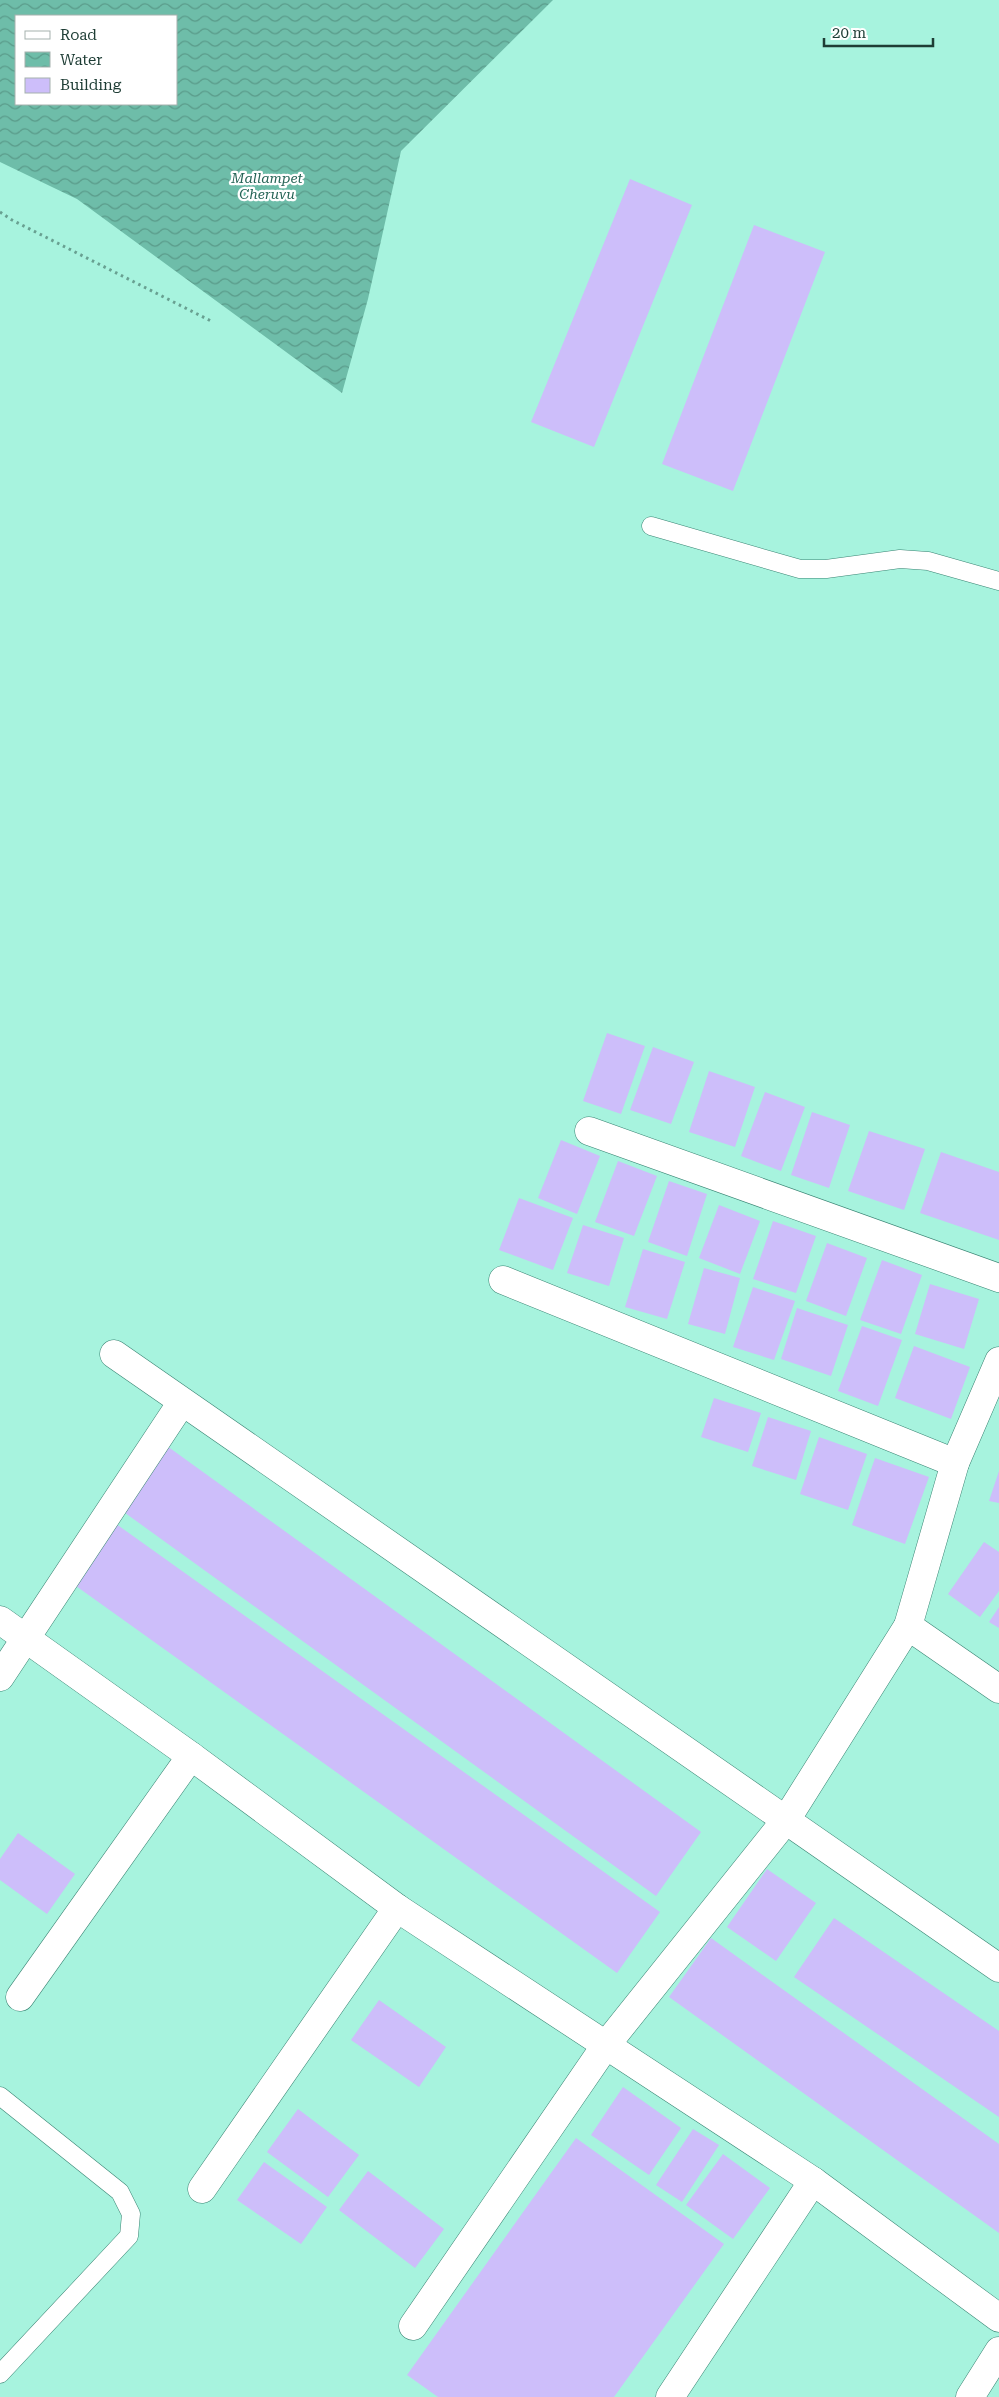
<svg xmlns="http://www.w3.org/2000/svg" width="999" height="2397" viewBox="0 0 999 2397" font-family="'Roboto Serif',serif">
<defs>
<pattern id="water-waves" width="16" height="10" patternUnits="userSpaceOnUse" patternTransform="scale(1.25)"><rect width="16" height="10" fill="#6ebda9"/><path d="M0 5q4-4 8 0t8 0" fill="none" stroke="#5a9b8a"/></pattern>
</defs>
<rect width="100%" height="100%" fill="#a7f3de"/>
<!-- water -->
<path fill="url(#water-waves)" fill-rule="evenodd" d="M0,0H553L401,151L368,299L342,393L77,199L0,162ZM16,16H176V104H16Z"/>
<!-- building -->
<g fill="#cdbefa">
<path d="M630,179L692,205L594,447L531,422Z"/>
<path d="M754,225L825,252L733,491L662,464Z"/>
<path d="M607,1033L645,1046L621,1114L583,1101Z"/>
<path d="M653,1047L694,1062L671,1124L630,1110Z"/>
<path d="M709,1071L755,1087L735,1147L689,1132Z"/>
<path d="M765,1092L805,1107L781,1171L741,1156Z"/>
<path d="M812,1112L850,1125L829,1188L791,1175Z"/>
<path d="M869,1131L925,1149L904,1210L848,1191Z"/>
<path d="M561,1140L600,1156L577,1214L538,1198Z"/>
<path d="M941,1152L999,1172V1240L920,1213Z"/>
<path d="M618,1161L657,1176L634,1236L595,1222Z"/>
<path d="M669,1181L707,1194L687,1256L648,1242Z"/>
<path d="M519,1198L573,1218L553,1270L499,1250Z"/>
<path d="M719,1205L760,1221L740,1274L699,1258Z"/>
<path d="M773,1221L816,1236L796,1293L753,1279Z"/>
<path d="M583,1225L624,1238L609,1286L567,1273Z"/>
<path d="M827,1243L867,1258L846,1316L806,1301Z"/>
<path d="M643,1249L685,1262L667,1319L625,1307Z"/>
<path d="M882,1260L922,1275L901,1334L860,1320Z"/>
<path d="M704,1268L740,1278L725,1334L688,1324Z"/>
<path d="M930,1284L979,1299L964,1349L915,1334Z"/>
<path d="M753,1287L795,1301L774,1360L733,1347Z"/>
<path d="M797,1308L848,1325L831,1376L781,1359Z"/>
<path d="M862,1326L902,1340L878,1406L838,1391Z"/>
<path d="M914,1346L970,1367L951,1419L895,1398Z"/>
<path d="M714,1398L761,1413L748,1452L701,1437Z"/>
<path d="M768,1417L811,1431L796,1480L752,1466Z"/>
<path d="M819,1437L867,1454L848,1510L800,1494Z"/>
<path d="M167,1446L701,1832L656,1896L121,1510Z"/>
<path d="M875,1458L929,1477L905,1544L852,1525Z"/>
<path d="M999,1471V1503L989,1501Z"/>
<path d="M112,1521L660,1912L617,1973L69,1581Z"/>
<path d="M984,1542L999,1552V1591L980,1617L948,1594Z"/>
<path d="M999,1607V1628L989,1622Z"/>
<path d="M18,1833L75,1874L47,1914L0,1880V1859Z"/>
<path d="M767,1869L816,1903L776,1961L727,1927Z"/>
<path d="M834,1918L999,2031V2117L794,1977Z"/>
<path d="M711,1938L999,2144V2233L669,1997Z"/>
<path d="M379,2000L446,2047L419,2087L351,2040Z"/>
<path d="M623,2087L681,2128L649,2175L591,2135Z"/>
<path d="M298,2109L359,2155L328,2197L267,2152Z"/>
<path d="M693,2129L719,2145L682,2202L656,2185Z"/>
<path d="M576,2138L724,2244L614,2397H438L407,2375Z"/>
<path d="M723,2154L770,2188L733,2239L686,2205Z"/>
<path d="M264,2162L327,2207L301,2244L237,2200Z"/>
<path d="M368,2171L444,2229L415,2268L339,2210Z"/>
</g>
<g fill="none" stroke-linecap="round" stroke-linejoin="round">
<defs>
<g id="service">
<path d="M651,526L800,569H826L900,559L928,561L999,581"/>
<path d="M0,2096L120,2192L131,2214L129,2236L0,2374"/>
</g>
<g id="minor">
<path d="M589,1131L999,1278"/>
<path d="M503,1280L955,1463"/>
<path d="M114,1354L999,1968"/>
<path d="M0,1620L191,1756L397,1908L813,2181L999,2318"/>
<path d="M908,1626L955,1463L999,1361"/>
<path d="M0,1677L182,1402"/>
<path d="M20,1997L191,1756"/>
<path d="M202,2189L397,1908"/>
<path d="M413,2326L606,2045L786,1820L908,1626L999,1689"/>
<path d="M670,2397L813,2181"/>
<path d="M970,2397L999,2351"/>
</g>
</defs>
<!-- service casing -->
<use href="#service" stroke="#398473" stroke-width="19"/>
<!-- minor casing -->
<use href="#minor" stroke="#398473" stroke-width="29"/>
<!-- path -->
<path stroke="#68a091" stroke-width="3" stroke-dasharray="2.5 4" stroke-linecap="butt" d="M0,212L12,220L211,321"/>
<!-- service -->
<use href="#service" stroke="#fff" stroke-width="18"/>
<!-- minor -->
<use href="#minor" stroke="#fff" stroke-width="28"/>
</g>
<g text-anchor="middle" stroke-width="4.5" stroke-linejoin="round" paint-order="stroke">
<!-- water labels -->
<g font-size="14" font-style="italic" fill="#256456" stroke="#fff">
<text x="267" y="183">Mallampet<tspan x="267" dy="16">Cheruvu</tspan></text>
</g>
</g>
<!-- legend -->
<rect x="15" y="15" width="162" height="90" fill="#ffffff" stroke="#a5b1ae"/>
<rect x="25" y="31" width="25" height="8" fill="#ffffff" stroke="#a5b1ae"/>
<text x="60" y="40" font-size="15" fill="#1e3d35">Road</text>
<rect x="25" y="52" width="25" height="15" fill="url(#water-waves)" stroke="#a5b1ae"/>
<text x="60" y="65" font-size="15" fill="#1e3d35">Water</text>
<rect x="25" y="78" width="25" height="15" fill="#cdbefa" stroke="#a5b1ae"/>
<text x="60" y="90" font-size="15" fill="#1e3d35">Building</text>
<!-- scale -->
<path d="M824 38v8h109v-8" fill="none" stroke="#1e3d35" stroke-width="2.5"/>
<text x="832" y="38" font-size="15" fill="#1e3d35" stroke="#ffffff" stroke-width="4" paint-order="stroke">20 m</text>
</svg>
